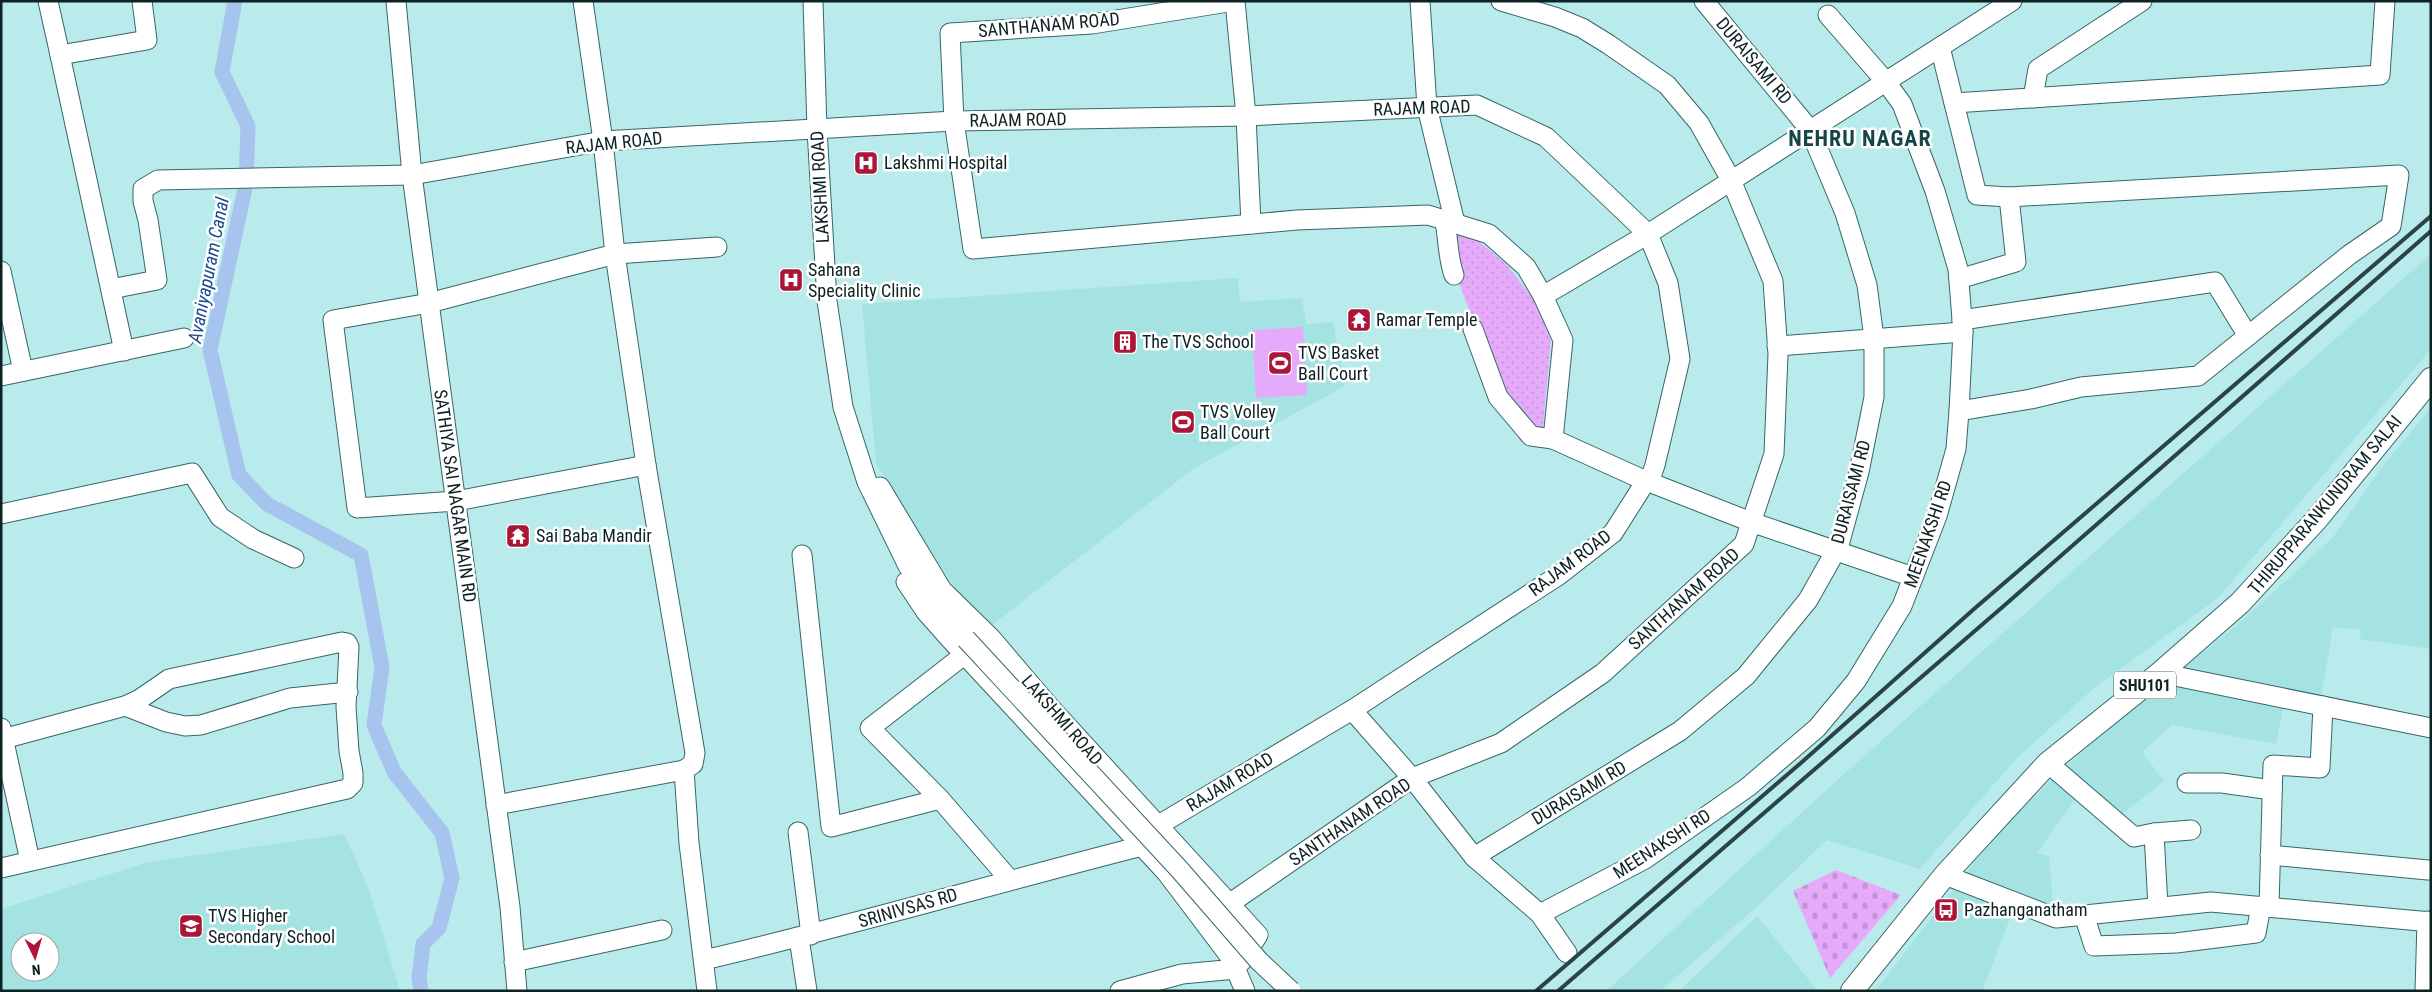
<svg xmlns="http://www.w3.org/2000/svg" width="2432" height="992" viewBox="0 0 2432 992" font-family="'Roboto Condensed',sans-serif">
<defs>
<pattern id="cemetery-stones" width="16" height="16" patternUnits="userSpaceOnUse" patternTransform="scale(1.25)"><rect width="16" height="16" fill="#e5abfa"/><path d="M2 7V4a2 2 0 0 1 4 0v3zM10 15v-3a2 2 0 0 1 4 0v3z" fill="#c393d6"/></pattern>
<pattern id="park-dots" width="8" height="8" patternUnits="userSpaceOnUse" patternTransform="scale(1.25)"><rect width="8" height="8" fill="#e5abfa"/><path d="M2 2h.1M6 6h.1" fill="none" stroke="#c393d6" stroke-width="1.8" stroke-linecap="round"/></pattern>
</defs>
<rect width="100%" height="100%" fill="#b9ebec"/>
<!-- built -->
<g fill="#a5e3e3" fill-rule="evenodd">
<path d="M2431,254V349L2427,354L2218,598L2094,688L2016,759L1920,869L1827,840L1759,905L1660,991H1606L1854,765Z"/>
<path d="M1238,278L1240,302L1302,298L1306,324L1333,322L1345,386L1193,469L991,626L964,602L876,464L862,304Z"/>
<path d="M2431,407V649L2360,639L2361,629L2333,628L2321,697L2285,701L2276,744L2172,725L2142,752L2164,781L2107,826L2076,798L2037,853L2049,856L2055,925L2024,916L2013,911L1982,991H1875L1990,842L2058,773L2129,712L2242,621L2333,537L2380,470Z"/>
<path d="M344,834L369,889L400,991H1V909L148,862ZM20,942H50V972H20Z"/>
<path d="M1757,916L1818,991H1679Z"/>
</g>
<!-- cemetery -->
<path fill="url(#cemetery-stones)" d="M1836,870L1901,895L1830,978L1793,891Z"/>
<!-- park -->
<path fill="url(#park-dots)" d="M1439,231L1476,239L1506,264L1538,305L1551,340L1542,436L1520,442Z"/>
<!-- pitch -->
<path fill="#e5abfa" d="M1303,327L1307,395L1256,398L1252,330Z"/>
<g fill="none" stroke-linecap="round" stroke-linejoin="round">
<!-- canal -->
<path stroke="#a6c4ed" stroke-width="15" d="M235,1L222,72L248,126L246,184L210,350L239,475L267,504L361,555L382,667L374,725L394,772L442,833L452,878L439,928L423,944L419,978L421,991"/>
<defs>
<g id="minor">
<path d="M48,1L60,55L147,40L142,1"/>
<path d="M396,1L412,175L510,907L517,991"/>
<path d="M813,1L817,129L827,301L843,407L867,482L908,566L966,639"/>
<path d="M1234,1L1092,24L950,33L954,121L973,249L1297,220L1428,215L1489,234L1526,267L1543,296L1648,234L2012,1"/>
<path d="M1235,1L1246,116L1251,224"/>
<path d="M1420,1L1427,107L1455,223L1445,221C1448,238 1448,259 1454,275"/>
<path d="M1940,47L1977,195L2009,197"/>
<path d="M60,55L124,351"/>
<path d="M2033,98L2038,69L2142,1"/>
<path d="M1954,103L2380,75L2385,1"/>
<path d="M1,271L23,371"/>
<path d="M1959,279L2016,262L2009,197L2399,175L2391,226L2349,255L2198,376L2081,387L2031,399L1959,411"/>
<path d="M111,289L157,280L148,220L143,201V189L158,180L412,175L603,141L954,121L1246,116L1477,105L1546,137L1648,234L1668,283L1680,359L1655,465L1649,482L1646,481L1613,533L1559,575L1352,710L1157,826"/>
<path d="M1543,296L1563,340L1553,439L1646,481"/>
<path d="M1962,320L2215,282L2248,336"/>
<path d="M1473,329L1498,397L1531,436L1553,439"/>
<path d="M1777,346L1963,332"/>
<path d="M1,376L184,338"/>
<path d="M646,465L456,501L357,508L333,320L429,303L615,254L717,247"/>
<path d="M1649,482L1751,522L1913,577"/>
<path d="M880,487L942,590L991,638L1048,705L1258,935L1241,962"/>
<path d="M1,514L192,473L220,517L253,539L294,558"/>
<path d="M802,555L831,827L940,799"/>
<path d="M906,582L926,612L950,639L1166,872L1231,958L1245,991"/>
<path d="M964,655L870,728L940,799L1009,879"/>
<path d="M2160,673L2431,728"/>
<path d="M125,706L166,722L185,726L201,725L290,698L348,692"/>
<path d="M1352,710L1412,778L1474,857L1540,914L1567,953"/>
<path d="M1,728L30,861"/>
<path d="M2048,763L2134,837L2154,833"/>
<path d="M684,770L689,843L707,991"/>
<path d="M2187,783H2222L2272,790"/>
<path d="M496,805L684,770L693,764L695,753L646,465L615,254L603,141L583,1"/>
<path d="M798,832L811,935"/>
<path d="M2270,855L2428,870"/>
<path d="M1474,857L1680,731L1746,676L1808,600L1839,545L1859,472L1874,397V338L1867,285L1845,213L1810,130L1704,1"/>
<path d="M1,868L347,789L353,783V773L349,751L346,707L349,647L347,643L342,642L169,679L140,699L125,706L3,739"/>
<path d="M1945,875L2056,918L2211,902L2431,922"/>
<path d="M1229,904L1412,778L1501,743L1603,673L1744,544L1774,454L1778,354L1773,281L1731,180L1699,123L1667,85L1608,44L1582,28L1555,17L1501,1"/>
<path d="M2158,907L2154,833L2191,830"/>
<path d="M2269,907L2273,765L2320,768L2323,706"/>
<path d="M1540,914L1645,859L1748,787L1817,728L1856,681L1902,606L1937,516L1956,449L1959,411L1963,332L1958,269L1935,191L1902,104L1886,82L1828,15"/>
<path d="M2084,915L2094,946L2176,943L2256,933L2261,906"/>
<path d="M799,938L807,991"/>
<path d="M704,960C851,926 996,883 1142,846"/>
<path d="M514,962L662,930"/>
<path d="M1120,991L1182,974L1236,969"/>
<path d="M2425,991L2427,921"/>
</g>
<path id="major" d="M1852,991L1945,875L2048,763L2160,673L2240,603L2317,519L2431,379"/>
</defs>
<!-- minor casing -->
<use href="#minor" stroke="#366666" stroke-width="21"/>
<!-- major casing -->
<use href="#major" stroke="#366666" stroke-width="24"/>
<!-- minor -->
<use href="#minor" stroke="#fff" stroke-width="19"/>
<!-- major -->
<use href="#major" stroke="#fff" stroke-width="22"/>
<!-- rail -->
<g stroke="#2a4344" stroke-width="4">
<path d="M1536,991L1802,762L1974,609L2431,216"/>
<path d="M1558,991L2006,604L2431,231"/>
</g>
<defs>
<path id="minor-bridge" d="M966,639L1179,869L1259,961L1291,991"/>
</defs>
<!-- minor-bridge casing -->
<use href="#minor-bridge" stroke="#366666" stroke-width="21" stroke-linecap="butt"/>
<!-- minor-bridge -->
<use href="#minor-bridge" stroke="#fff" stroke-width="19"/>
</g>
<!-- icons -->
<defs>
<symbol id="hospital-square" viewBox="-11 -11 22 22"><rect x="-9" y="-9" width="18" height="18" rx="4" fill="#ab1537" stroke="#fff"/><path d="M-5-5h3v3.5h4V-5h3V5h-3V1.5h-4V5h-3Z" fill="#fff"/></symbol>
<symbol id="temple-square" viewBox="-11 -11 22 22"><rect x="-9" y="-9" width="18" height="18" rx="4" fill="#ab1537" stroke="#fff"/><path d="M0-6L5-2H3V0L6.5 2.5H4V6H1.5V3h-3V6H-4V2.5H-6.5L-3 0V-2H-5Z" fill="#fff"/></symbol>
<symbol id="building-square" viewBox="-11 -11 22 22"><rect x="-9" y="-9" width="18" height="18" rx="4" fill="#ab1537" stroke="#fff"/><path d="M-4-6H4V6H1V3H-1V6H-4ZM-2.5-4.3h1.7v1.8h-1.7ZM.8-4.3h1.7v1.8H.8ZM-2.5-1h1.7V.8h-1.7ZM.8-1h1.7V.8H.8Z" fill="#fff"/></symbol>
<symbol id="stadium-square" viewBox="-11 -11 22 22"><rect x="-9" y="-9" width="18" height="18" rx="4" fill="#ab1537" stroke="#fff"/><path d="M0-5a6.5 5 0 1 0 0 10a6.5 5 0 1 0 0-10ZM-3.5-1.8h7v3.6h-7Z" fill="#fff"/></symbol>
<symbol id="bus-square" viewBox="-11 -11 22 22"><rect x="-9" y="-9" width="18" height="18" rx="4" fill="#ab1537" stroke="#fff"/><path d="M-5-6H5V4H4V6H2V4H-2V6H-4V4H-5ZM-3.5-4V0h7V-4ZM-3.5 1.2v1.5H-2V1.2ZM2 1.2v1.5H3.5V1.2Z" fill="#fff"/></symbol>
<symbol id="school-square" viewBox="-11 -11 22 22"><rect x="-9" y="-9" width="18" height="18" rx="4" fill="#ab1537" stroke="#fff"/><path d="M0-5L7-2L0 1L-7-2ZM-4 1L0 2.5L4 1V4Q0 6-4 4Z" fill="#fff"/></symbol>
</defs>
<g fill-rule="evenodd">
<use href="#hospital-square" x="852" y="149" width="28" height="28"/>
<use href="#hospital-square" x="777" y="266" width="28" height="28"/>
<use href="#temple-square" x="1345" y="306" width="28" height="28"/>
<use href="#building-square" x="1111" y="328" width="28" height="28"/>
<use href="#stadium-square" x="1266" y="349" width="28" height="28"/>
<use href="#stadium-square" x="1169" y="408" width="28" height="28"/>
<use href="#temple-square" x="504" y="522" width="28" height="28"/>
<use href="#bus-square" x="1932" y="896" width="28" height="28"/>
<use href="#school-square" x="177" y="912" width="28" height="28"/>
</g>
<g text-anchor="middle" stroke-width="5" stroke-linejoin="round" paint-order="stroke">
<!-- shield labels -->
<rect fill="#fff" stroke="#566465" stroke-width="1" x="2114" y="671.5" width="62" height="27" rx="4"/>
<g font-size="16" font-weight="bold" fill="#0e2223">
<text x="2145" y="691">SHU101</text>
</g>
<!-- street labels -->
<g font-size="18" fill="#0e2223" stroke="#fff">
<text transform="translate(1049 25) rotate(-5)" y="6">SANTHANAM ROAD</text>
<text transform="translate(1754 61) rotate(50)" y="6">DURAISAMI RD</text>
<text transform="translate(1422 108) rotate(-2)" y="6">RAJAM ROAD</text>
<text transform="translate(1018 120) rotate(-1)" y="6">RAJAM ROAD</text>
<text transform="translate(614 143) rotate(-6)" y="6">RAJAM ROAD</text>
<text transform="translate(820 187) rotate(-93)" y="6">LAKSHMI ROAD</text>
<text transform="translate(1851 492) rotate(-75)" y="6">DURAISAMI RD</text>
<text transform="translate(455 496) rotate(82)" y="6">SATHIYA SAI NAGAR MAIN RD</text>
<text transform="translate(2325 505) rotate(-50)" y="6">THIRUPPARANKUNDRAM SALAI</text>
<text transform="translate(1928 534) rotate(-71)" y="6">MEENAKSHI RD</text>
<text transform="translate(1570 563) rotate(-37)" y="6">RAJAM ROAD</text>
<text transform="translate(1684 599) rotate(-42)" y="6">SANTHANAM ROAD</text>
<text transform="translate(1062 720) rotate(49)" y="6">LAKSHMI ROAD</text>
<text transform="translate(1230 782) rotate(-31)" y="6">RAJAM ROAD</text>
<text transform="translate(1579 793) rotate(-31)" y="6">DURAISAMI RD</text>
<text transform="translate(1350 822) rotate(-34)" y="6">SANTHANAM ROAD</text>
<text transform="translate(1662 844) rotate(-33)" y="6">MEENAKSHI RD</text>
<text transform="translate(908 908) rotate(-16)" y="6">SRINIVSAS RD</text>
</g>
<!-- poi labels -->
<g font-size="18" fill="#0e2223" stroke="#fff" text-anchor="start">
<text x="884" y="169">Lakshmi Hospital</text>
<text x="808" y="276">Sahana<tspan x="808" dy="21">Speciality Clinic</tspan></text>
<text x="1376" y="326">Ramar Temple</text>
<text x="1142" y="348">The TVS School</text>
<text x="1298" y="359">TVS Basket<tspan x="1298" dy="21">Ball Court</tspan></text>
<text x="1200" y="418">TVS Volley<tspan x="1200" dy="21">Ball Court</tspan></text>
<text x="536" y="542">Sai Baba Mandir</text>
<text x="1964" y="916">Pazhanganatham</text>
<text x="208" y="922">TVS Higher<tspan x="208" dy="21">Secondary School</tspan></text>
</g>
<!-- water labels -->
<g font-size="19" font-style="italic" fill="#1c4c8c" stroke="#fff">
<text transform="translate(208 270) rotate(-79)" y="7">Avaniyapuram Canal</text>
</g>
<!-- district labels -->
<g font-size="22" font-weight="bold" letter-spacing="1" fill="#144647" stroke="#fff">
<text x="1860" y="146">NEHRU NAGAR</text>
</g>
</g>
<!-- border -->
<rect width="2432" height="992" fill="none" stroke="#0e2223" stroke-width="5"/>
<!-- north arrow -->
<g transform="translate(35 957) rotate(175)"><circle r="24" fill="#ffffff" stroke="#9fa7a7"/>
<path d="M0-4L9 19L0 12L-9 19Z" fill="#ab1537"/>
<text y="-8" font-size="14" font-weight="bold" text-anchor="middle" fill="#0e2223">N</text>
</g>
</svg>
